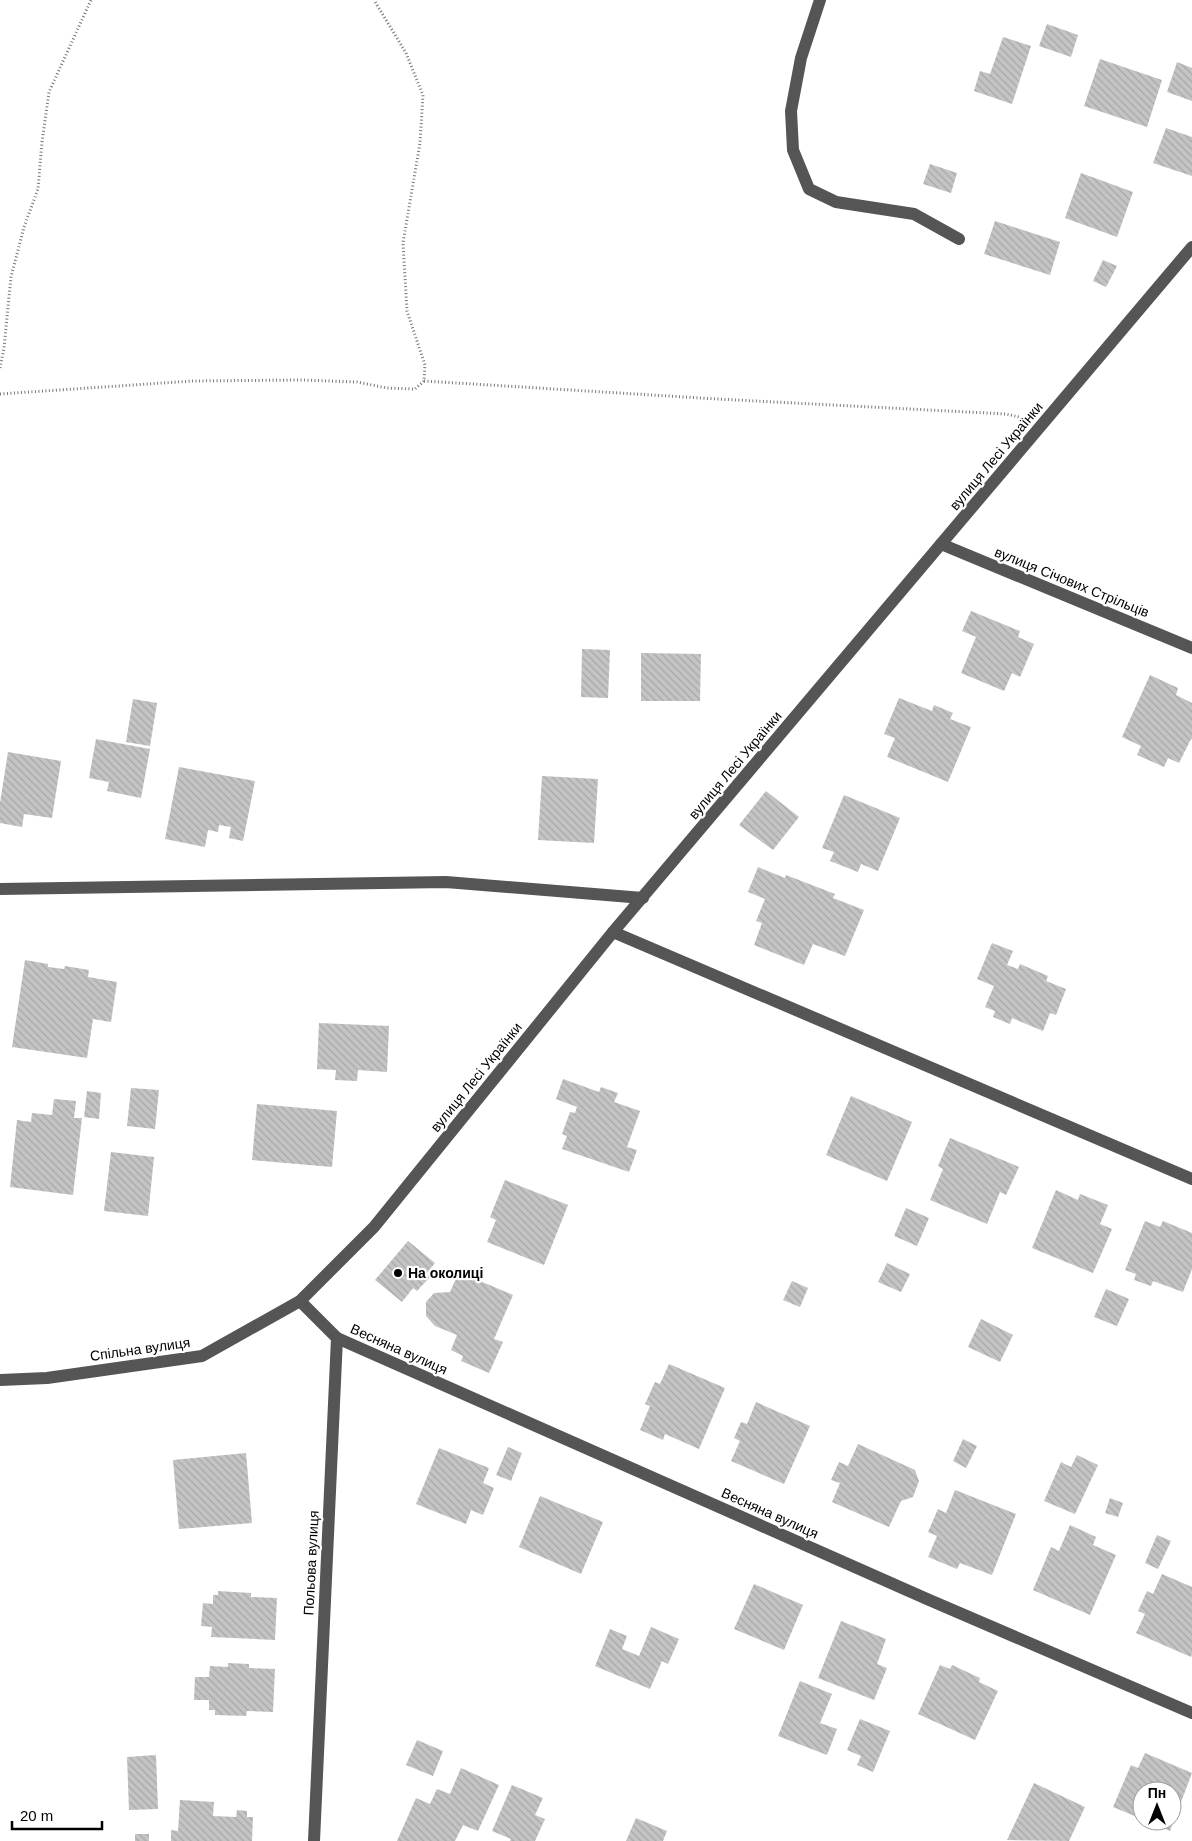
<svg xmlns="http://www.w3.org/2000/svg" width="1192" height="1841" viewBox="0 0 1192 1841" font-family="Helvetica,sans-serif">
<defs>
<pattern id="building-back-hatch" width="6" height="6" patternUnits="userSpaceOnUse" patternTransform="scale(1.25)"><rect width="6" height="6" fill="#c4c4c4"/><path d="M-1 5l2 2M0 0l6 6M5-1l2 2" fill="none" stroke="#a7a7a7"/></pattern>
</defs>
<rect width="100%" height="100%" fill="#fff"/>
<!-- building -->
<g fill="url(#building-back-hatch)">
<path d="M1047,24L1078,35L1071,57L1039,46Z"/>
<path d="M1003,37L1031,46L1012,104L974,91L980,71L990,74Z"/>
<path d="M1100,59L1162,80L1147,127L1084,106Z"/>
<path d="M1177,62L1192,68V101L1167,92Z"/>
<path d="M1166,128L1192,137V176L1153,163Z"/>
<path d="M930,164L957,173L951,193L923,184Z"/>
<path d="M1081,173L1133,192L1117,237L1065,218Z"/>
<path d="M995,221L1060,242L1050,275L984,254Z"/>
<path d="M1103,260L1117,266L1106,287L1093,281Z"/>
<path d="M971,611L1020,631L1018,637L1034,644L1020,677L1012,673L1004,691L961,673L976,637L962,631Z"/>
<path d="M582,649L610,650L608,698L581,697Z"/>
<path d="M641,653L701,654L700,701H641Z"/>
<path d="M1150,675L1178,688L1176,695L1192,703V740L1191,739L1179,763L1168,758L1164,767L1137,755L1141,746L1122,737Z"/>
<path d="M899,698L932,711L934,705L953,713L950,719L971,727L948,782L887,757L895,738L884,734Z"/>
<path d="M133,699L157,703L150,746L126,742Z"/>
<path d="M96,739L150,749L141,798L107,791L109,782L89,778Z"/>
<path d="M8,752L61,761L52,818L24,814L22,827L0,823V803Z"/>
<path d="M179,767L255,781L243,841L229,838L231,827L219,825L218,832L208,830L205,847L165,839Z"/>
<path d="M542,776L598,779L594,843L538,840Z"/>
<path d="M766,791L799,817L773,850L739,825Z"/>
<path d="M844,795L900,818L878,871L861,864L858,872L830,861L834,852L822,848Z"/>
<path d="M758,867L785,878L786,875L835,894L833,898L864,910L845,956L813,944L804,965L754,945L762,923L756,921L765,899L748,892Z"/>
<path d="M992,943L1013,951L1007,965L1018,969L1020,964L1048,976L1046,981L1066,989L1056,1015L1050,1013L1043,1031L1012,1018L1010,1024L993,1017L995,1011L985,1007L994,986L977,979Z"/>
<path d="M25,960L48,964V967L64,969L65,966L89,970L88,977L117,982L111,1022L93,1019L87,1058L12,1047Z"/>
<path d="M319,1023L389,1026L387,1072L358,1070L357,1081L335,1080L336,1070L317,1069Z"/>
<path d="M563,1079L599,1092L601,1087L618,1093L614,1102L640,1111L627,1147L637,1150L629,1172L562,1149L567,1136L562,1134L570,1112L575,1113L577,1107L556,1099Z"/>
<path d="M131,1088L159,1090L155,1129L127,1126Z"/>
<path d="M87,1091L101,1093L99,1119L84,1117Z"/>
<path d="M851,1096L912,1122L887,1181L826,1155Z"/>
<path d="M54,1099L76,1101L74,1118H82L73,1195L10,1187L17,1120L31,1122L32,1113L52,1115Z"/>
<path d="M257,1104L337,1111L332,1167L252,1160Z"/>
<path d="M950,1138L1019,1167L1006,1195L1000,1192L987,1224L930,1200L943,1169L938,1166Z"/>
<path d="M111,1152L154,1157L148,1216L104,1211Z"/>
<path d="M505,1180L568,1205L544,1265L487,1242L496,1220L490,1217Z"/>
<path d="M1056,1190L1078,1200L1080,1194L1108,1205L1100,1224L1112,1229L1093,1273L1032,1248Z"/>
<path d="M906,1208L929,1218L917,1246L894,1236Z"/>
<path d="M1145,1221L1160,1227L1163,1221L1192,1233V1269L1183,1292L1153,1281L1151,1286L1134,1280L1136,1274L1125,1270Z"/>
<path d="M408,1241L435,1263L426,1274L430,1277L417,1291L413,1288L402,1302L375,1280Z"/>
<path d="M887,1263L910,1274L901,1292L878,1282Z"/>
<path d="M459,1272L513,1295L494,1339L503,1342L489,1373L461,1361L463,1356L451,1350L457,1335L435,1326L426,1316V1302L434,1293L450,1292Z"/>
<path d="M792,1281L808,1288L800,1307L783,1300Z"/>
<path d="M1106,1289L1129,1299L1117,1326L1094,1317Z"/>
<path d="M981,1319L1013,1335L1000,1362L968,1347Z"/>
<path d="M669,1364L725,1388L699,1449L665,1434L663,1440L640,1430L650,1406L645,1404L655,1382L660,1384Z"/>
<path d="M756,1402L810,1426L784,1484L731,1461L740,1441L734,1438L741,1422L747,1424Z"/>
<path d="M963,1439L977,1446L966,1468L953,1461Z"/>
<path d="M858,1444L915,1470L919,1481L913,1497L901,1501L889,1527L832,1502L840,1483L831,1480L839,1462L848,1466Z"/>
<path d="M508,1447L522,1453L511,1481L496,1475Z"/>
<path d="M439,1448L489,1468L483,1483L494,1488L483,1515L471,1510L466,1524L416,1504Z"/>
<path d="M246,1453L252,1523L179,1529L173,1460Z"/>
<path d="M1077,1455L1098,1465L1075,1514L1044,1501L1061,1462L1071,1467Z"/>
<path d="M955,1490L1016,1514L992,1575L960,1563L957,1569L928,1557L937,1536L928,1532L938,1509L946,1513Z"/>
<path d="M540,1496L603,1522L581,1574L519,1547Z"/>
<path d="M1110,1498L1123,1503L1118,1517L1105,1513Z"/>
<path d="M1070,1525L1096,1537L1093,1545L1116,1555L1090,1615L1033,1590L1051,1547L1059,1551Z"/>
<path d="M1157,1535L1171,1541L1158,1569L1145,1563Z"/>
<path d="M1162,1574L1192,1587V1654L1191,1657L1136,1633L1145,1614L1138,1611L1147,1591L1153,1594Z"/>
<path d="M754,1584L803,1605L784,1650L734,1629Z"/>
<path d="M218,1591L251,1593V1597L277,1598L275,1640L211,1637L212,1627L201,1626L203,1603L213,1604V1595H218Z"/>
<path d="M841,1621L886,1639L877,1664L887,1668L874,1700L818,1678Z"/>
<path d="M651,1627L679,1639L668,1664L662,1661L650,1689L595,1666L610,1629L627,1636L622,1649L639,1656Z"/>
<path d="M228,1663L249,1664V1668L275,1669L273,1712L247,1711L246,1716L215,1715V1710H209V1700H194L195,1677H209L210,1666L228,1667Z"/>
<path d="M940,1665L950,1669L952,1665L980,1678L979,1682L998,1691L975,1740L918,1714Z"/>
<path d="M800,1681L832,1694L820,1723L837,1729L827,1755L778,1736Z"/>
<path d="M860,1719L890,1731L873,1772L857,1765L861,1756L847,1750Z"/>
<path d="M417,1740L443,1751L433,1776L406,1765Z"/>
<path d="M1145,1753L1192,1773L1170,1831L1147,1821H1172V1791H1142V1819L1113,1807L1131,1765L1138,1768Z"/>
<path d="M156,1755L158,1809L129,1810L127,1757Z"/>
<path d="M461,1768L499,1785L478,1831L463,1825L455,1841H397L416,1798L430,1804L437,1789L450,1794Z"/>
<path d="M1034,1783L1085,1807L1069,1841L1007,1840Z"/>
<path d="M512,1785L543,1798L535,1815L545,1819L535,1841H510L511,1839L492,1831Z"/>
<path d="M180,1800L214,1802L213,1816L236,1817L237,1810L247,1811V1817H253L252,1841H171V1830L178,1831Z"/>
<path d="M636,1818L667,1831L663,1841H626Z"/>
<rect x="135" y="1834" width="14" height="7"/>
</g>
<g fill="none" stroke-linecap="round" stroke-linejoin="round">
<!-- path -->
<g stroke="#777" stroke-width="3" stroke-dasharray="1 2.5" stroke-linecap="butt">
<path d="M0,368L4,348L11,277L24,227L38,189L42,142L49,92L91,0"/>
<path d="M424,381L717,399L1006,414L1019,417"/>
<path d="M0,394L192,381L302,380L357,382L387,388L415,389L424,381L425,365L407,311L403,243L420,143L423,95L406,53L374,0"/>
</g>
<!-- minor -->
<g stroke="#555" stroke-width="12">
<path d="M820,0L801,58L791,111L793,150L809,189L836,202L914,214L959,239"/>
<path d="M941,544L1192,648"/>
<path d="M0,889L446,882L643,898"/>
<path d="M613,932L1192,1179"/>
<path d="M300,1301L337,1338L314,1841"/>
<path d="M337,1338L927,1599L1192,1713"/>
<path d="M0,1380L47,1378L202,1356L300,1301L374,1227L613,932L1192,247"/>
</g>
</g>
<!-- markers -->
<circle fill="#000" stroke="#fff" stroke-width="2" cx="398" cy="1273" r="5"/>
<g text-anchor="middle" stroke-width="4.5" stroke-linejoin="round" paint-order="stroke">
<!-- street labels -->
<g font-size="14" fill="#000" stroke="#fff">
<text transform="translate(996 456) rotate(-50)" y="5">вулиця Лесі Українки</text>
<text transform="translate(1072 582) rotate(22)" y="5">вулиця Січових Стрільців</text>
<text transform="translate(735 765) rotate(-50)" y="5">вулиця Лесі Українки</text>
<text transform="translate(476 1077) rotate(-51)" y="5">вулиця Лесі Українки</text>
<text transform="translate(140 1349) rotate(-8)" y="5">Спільна вулиця</text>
<text transform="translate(399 1349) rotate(24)" y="5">Весняна вулиця</text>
<text transform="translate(770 1513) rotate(24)" y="5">Весняна вулиця</text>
<text transform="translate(311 1563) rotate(-87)" y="5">Польова вулиця</text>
</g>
<!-- poi labels -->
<g font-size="14" font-weight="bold" fill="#000" stroke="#fff" text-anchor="start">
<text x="408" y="1278">На околиці</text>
</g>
</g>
<!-- north arrow -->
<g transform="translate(1157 1806)"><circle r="24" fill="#ffffff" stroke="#999999"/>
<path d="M0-4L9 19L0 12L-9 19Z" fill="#000000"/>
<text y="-8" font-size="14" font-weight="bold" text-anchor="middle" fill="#000000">Пн</text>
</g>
<!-- scale -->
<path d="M12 1821v8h90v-8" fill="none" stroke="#000000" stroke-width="2.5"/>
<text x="20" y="1821" font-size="15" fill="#000000" stroke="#ffffff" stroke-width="4" paint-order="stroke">20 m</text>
</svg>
